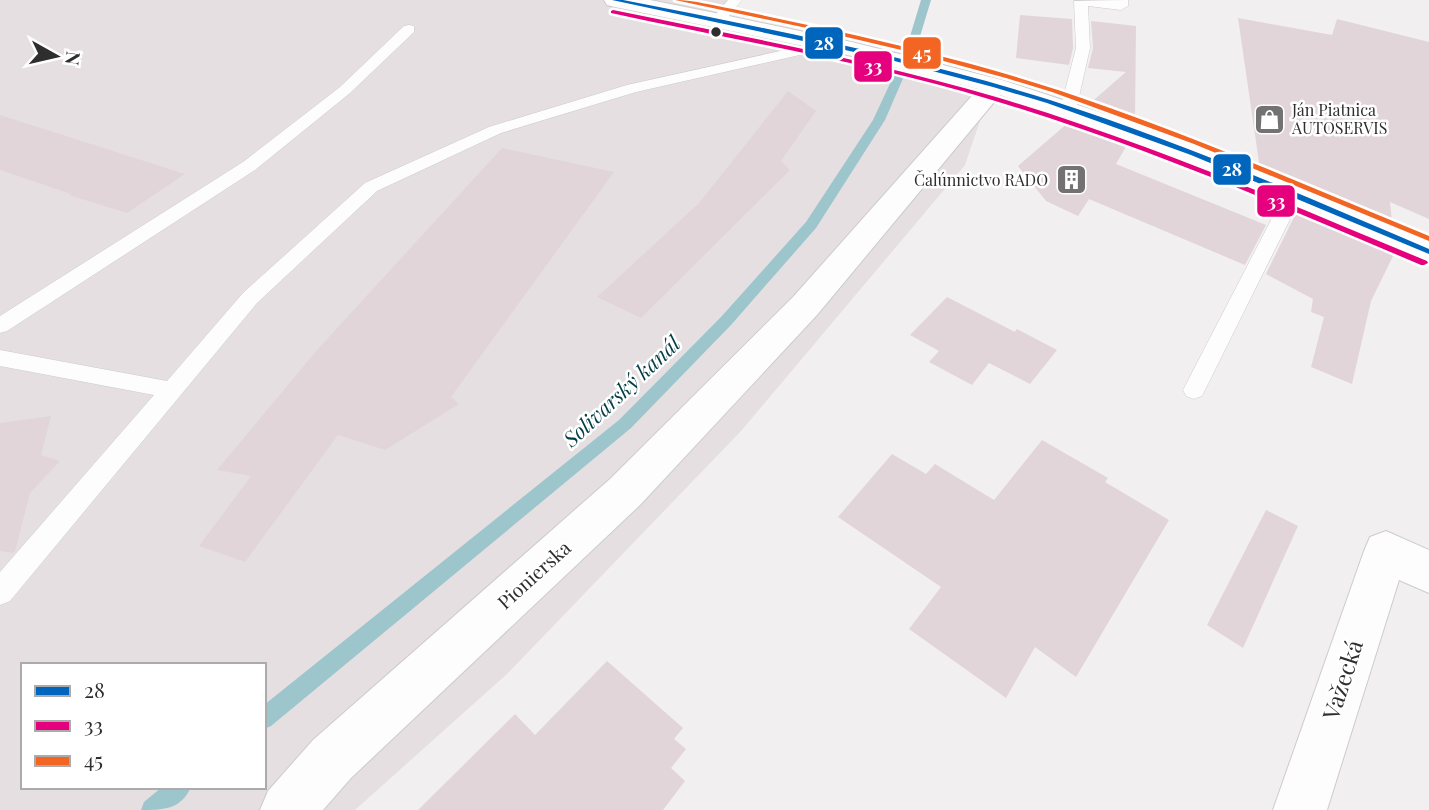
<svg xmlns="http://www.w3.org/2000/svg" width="1429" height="810" viewBox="0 0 1429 810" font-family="'Playfair Display',serif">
<rect width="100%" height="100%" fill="#f2eff0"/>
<!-- built -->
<path fill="#e6dfe1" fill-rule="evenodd" d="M0,0H732L712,14L993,83L965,165L742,430L507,674L355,810H0ZM23,665H264V787H23Z"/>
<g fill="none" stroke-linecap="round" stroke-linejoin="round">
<!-- stream -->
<g fill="#9cc6cc" fill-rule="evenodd">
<path d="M921,0H931L918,43L913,46L908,43Z"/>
<path d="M906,57L911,60L885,120L816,228L731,325L631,428L271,726L264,729V705L619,420L721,317L806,222L873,120L901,60Z"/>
<path d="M162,787H191C181,810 162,810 141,810L144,802Z"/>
</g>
</g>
<!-- building -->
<g fill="#e1d5d9">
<path d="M1020,15L1072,19L1073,48L1069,65L1016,58Z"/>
<path d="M1238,18L1332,35L1337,19L1429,42V219L1390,202L1392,222L1260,169Z"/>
<path d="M1091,21L1136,26L1135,121L1088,105L1126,72L1088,68L1093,48Z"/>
<path d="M788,91L816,111L781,161L790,170L641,318L597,297L699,203Z"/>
<path d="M0,115L185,174L127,213L69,195L71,194L0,170Z"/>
<path d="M1069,122L1128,143L1116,164L1266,225L1245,265L1089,199L1078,216L1046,201L1018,166Z"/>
<path d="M502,148L614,172L451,397L459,404L385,450L338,435L245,562L199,546L251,476L217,470L317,350Z"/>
<path d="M1297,211L1395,252L1371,301L1352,384L1311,367L1324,317L1311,312L1313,299L1266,274Z"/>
<path d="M947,297L1015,332L1011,337L1017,329L1057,350L1030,384L989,363L972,385L929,362L939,351L910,335Z"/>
<path d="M51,416L41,455L60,461L30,493L15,551L13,553L0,551V423Z"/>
<path d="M1042,440L1108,478L1105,482L1169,520L1076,677L1035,647L1006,698L909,629L941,587L838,517L892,454L926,474L935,464L994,500Z"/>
<path d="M1266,510L1298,526L1243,648L1207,625Z"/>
<path d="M607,661L683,728L674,739L686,749L671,768L685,781L663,810H418L515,714L535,735Z"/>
</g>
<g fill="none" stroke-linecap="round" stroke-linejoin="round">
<defs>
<g id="lane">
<path d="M728,0H742L723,23H713L711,20Z"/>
<path d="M1128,0V6L1121,10L1088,6L1090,48L1076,110L1068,115L1062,113L1060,110L1076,48L1074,1Z"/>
<path d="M409,25L414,26V32L350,93L255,170L7,331L0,333V316L243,162L340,87L404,26Z"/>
<path d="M830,40L837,44L835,47L636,92L501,133L377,191L257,303L10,601L0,605V572L154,395L0,366V350L167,381L243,293L365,183L489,127L627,85Z"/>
<path d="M1293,190L1302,195L1205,390L1202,396L1194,399L1186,396L1183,390L1284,195Z"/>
</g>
<g id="street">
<path d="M604,0H650L710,12L852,42L1002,80L1169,135L1429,240V263L1149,147L1000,95L817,315L640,505L351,778L323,810H260L268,791L313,740L610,479L793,297L978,89L852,56L615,7L607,5Z"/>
<path d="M1386,531L1429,550V593L1399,580L1327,810H1273L1364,551L1370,537Z"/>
</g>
</defs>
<!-- lane casing -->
<use href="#lane" stroke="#cdcbcc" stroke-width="1"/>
<!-- street casing -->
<use href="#street" stroke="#cdcbcc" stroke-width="2"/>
<!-- lane -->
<use href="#lane" fill="#fdfdfd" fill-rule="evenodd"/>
<!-- street -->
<use href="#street" fill="#fdfdfd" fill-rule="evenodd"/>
<defs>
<path id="bus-1" d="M612,0H623C766,28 910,56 1050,100C1179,141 1304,196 1429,249V254L1191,155L1047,103L993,87L887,59Z"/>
<path id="bus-2" d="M613,10C741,36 870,60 996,97C1144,141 1285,202 1427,261L1428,263L1424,265H1421C1280,205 1140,144 992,100C867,62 739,41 611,13V11Z"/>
<path id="bus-3" d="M675,0C695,0 714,6 733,9C766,16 799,23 832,30C908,47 984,66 1058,90C1184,132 1306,185 1429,236V241L1194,144L1052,92L1006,78L914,53L821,31Z"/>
</defs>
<!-- bus-1 casing -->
<use href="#bus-1" stroke="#fff" stroke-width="5"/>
<!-- bus-2 casing -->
<use href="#bus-2" stroke="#fff" stroke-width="5"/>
<!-- bus-3 casing -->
<use href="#bus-3" stroke="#fff" stroke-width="5"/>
<!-- bus-1 -->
<use href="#bus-1" fill="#0065bd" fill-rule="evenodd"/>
<!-- bus-2 -->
<use href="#bus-2" fill="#e5007d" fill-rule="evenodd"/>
<!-- bus-3 -->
<use href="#bus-3" fill="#f26522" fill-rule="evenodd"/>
</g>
<!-- icons -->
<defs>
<symbol id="shop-square" viewBox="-11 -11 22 22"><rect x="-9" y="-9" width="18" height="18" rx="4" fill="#737272" stroke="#fff"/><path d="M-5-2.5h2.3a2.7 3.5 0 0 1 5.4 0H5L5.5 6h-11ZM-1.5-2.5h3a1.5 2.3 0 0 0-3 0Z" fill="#fff"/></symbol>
<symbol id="building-square" viewBox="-11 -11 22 22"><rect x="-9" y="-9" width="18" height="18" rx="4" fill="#737272" stroke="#fff"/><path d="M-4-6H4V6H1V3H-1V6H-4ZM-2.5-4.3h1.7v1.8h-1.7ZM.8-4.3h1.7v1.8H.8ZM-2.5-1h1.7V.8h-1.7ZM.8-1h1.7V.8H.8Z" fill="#fff"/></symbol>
</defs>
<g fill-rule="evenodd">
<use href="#shop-square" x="1252" y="102" width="35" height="35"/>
<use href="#building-square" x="1054" y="162" width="35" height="35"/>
</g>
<!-- markers -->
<circle fill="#2f2e2e" stroke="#fff" stroke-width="2.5" cx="716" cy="32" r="6"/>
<g text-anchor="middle" stroke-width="5" stroke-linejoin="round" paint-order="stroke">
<!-- far-poi labels -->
<g font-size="16" fill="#2f2e2e" stroke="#fff" text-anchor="start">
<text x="1292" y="116">Ján Piatnica<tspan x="1292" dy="18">AUTOSERVIS</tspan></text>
<text x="1048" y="186" text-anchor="end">Čalúnnictvo RADO</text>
</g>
<!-- street labels -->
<g font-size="19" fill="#2f2e2e" stroke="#fff">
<text transform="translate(534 575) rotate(-42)" y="7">Pionierska</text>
</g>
<!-- water labels -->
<g font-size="21" font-style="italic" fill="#023e45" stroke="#fff">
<text transform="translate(622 392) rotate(-43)" y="7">Solivarský kanál</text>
</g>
<!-- near-street labels -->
<g font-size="23" fill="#2f2e2e" stroke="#fff">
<text transform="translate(1343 680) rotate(-72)" y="8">Važecká</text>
</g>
</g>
<g stroke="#fff" stroke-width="2.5">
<rect x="804" y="26" width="40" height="34" rx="7" fill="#0065bd"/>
<rect x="902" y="36" width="40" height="34" rx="7" fill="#f26522"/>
<rect x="853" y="50" width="40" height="33" rx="7" fill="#e5007d"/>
<rect x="1212" y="153" width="40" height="33" rx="7" fill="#0065bd"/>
<rect x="1256" y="184" width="40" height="34" rx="7" fill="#e5007d"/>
</g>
<g font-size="19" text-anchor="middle" font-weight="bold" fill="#fff">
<text x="824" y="50">28</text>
<text x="922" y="60">45</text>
<text x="873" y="73">33</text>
<text x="1232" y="176">28</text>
<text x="1276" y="208">33</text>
</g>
<!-- legend -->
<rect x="21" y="663" width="245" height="126" fill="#ffffff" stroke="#acabab" stroke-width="2"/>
<rect x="35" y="686" width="35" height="10" fill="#0065bd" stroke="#acabab" stroke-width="2"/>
<text x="84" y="698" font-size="21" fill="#2f2e2e">28</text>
<rect x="35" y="721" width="35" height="10" fill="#e5007d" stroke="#acabab" stroke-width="2"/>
<text x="84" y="733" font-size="21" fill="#2f2e2e">33</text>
<rect x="35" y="756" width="35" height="10" fill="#f26522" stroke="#acabab" stroke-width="2"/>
<text x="84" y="768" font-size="21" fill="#2f2e2e">45</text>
<!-- north arrow -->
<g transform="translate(56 56) rotate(98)" stroke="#ffffff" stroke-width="5" paint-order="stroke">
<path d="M0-5L12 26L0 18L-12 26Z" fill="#2f2e2e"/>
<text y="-10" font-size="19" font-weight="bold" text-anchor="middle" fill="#2f2e2e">N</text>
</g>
</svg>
